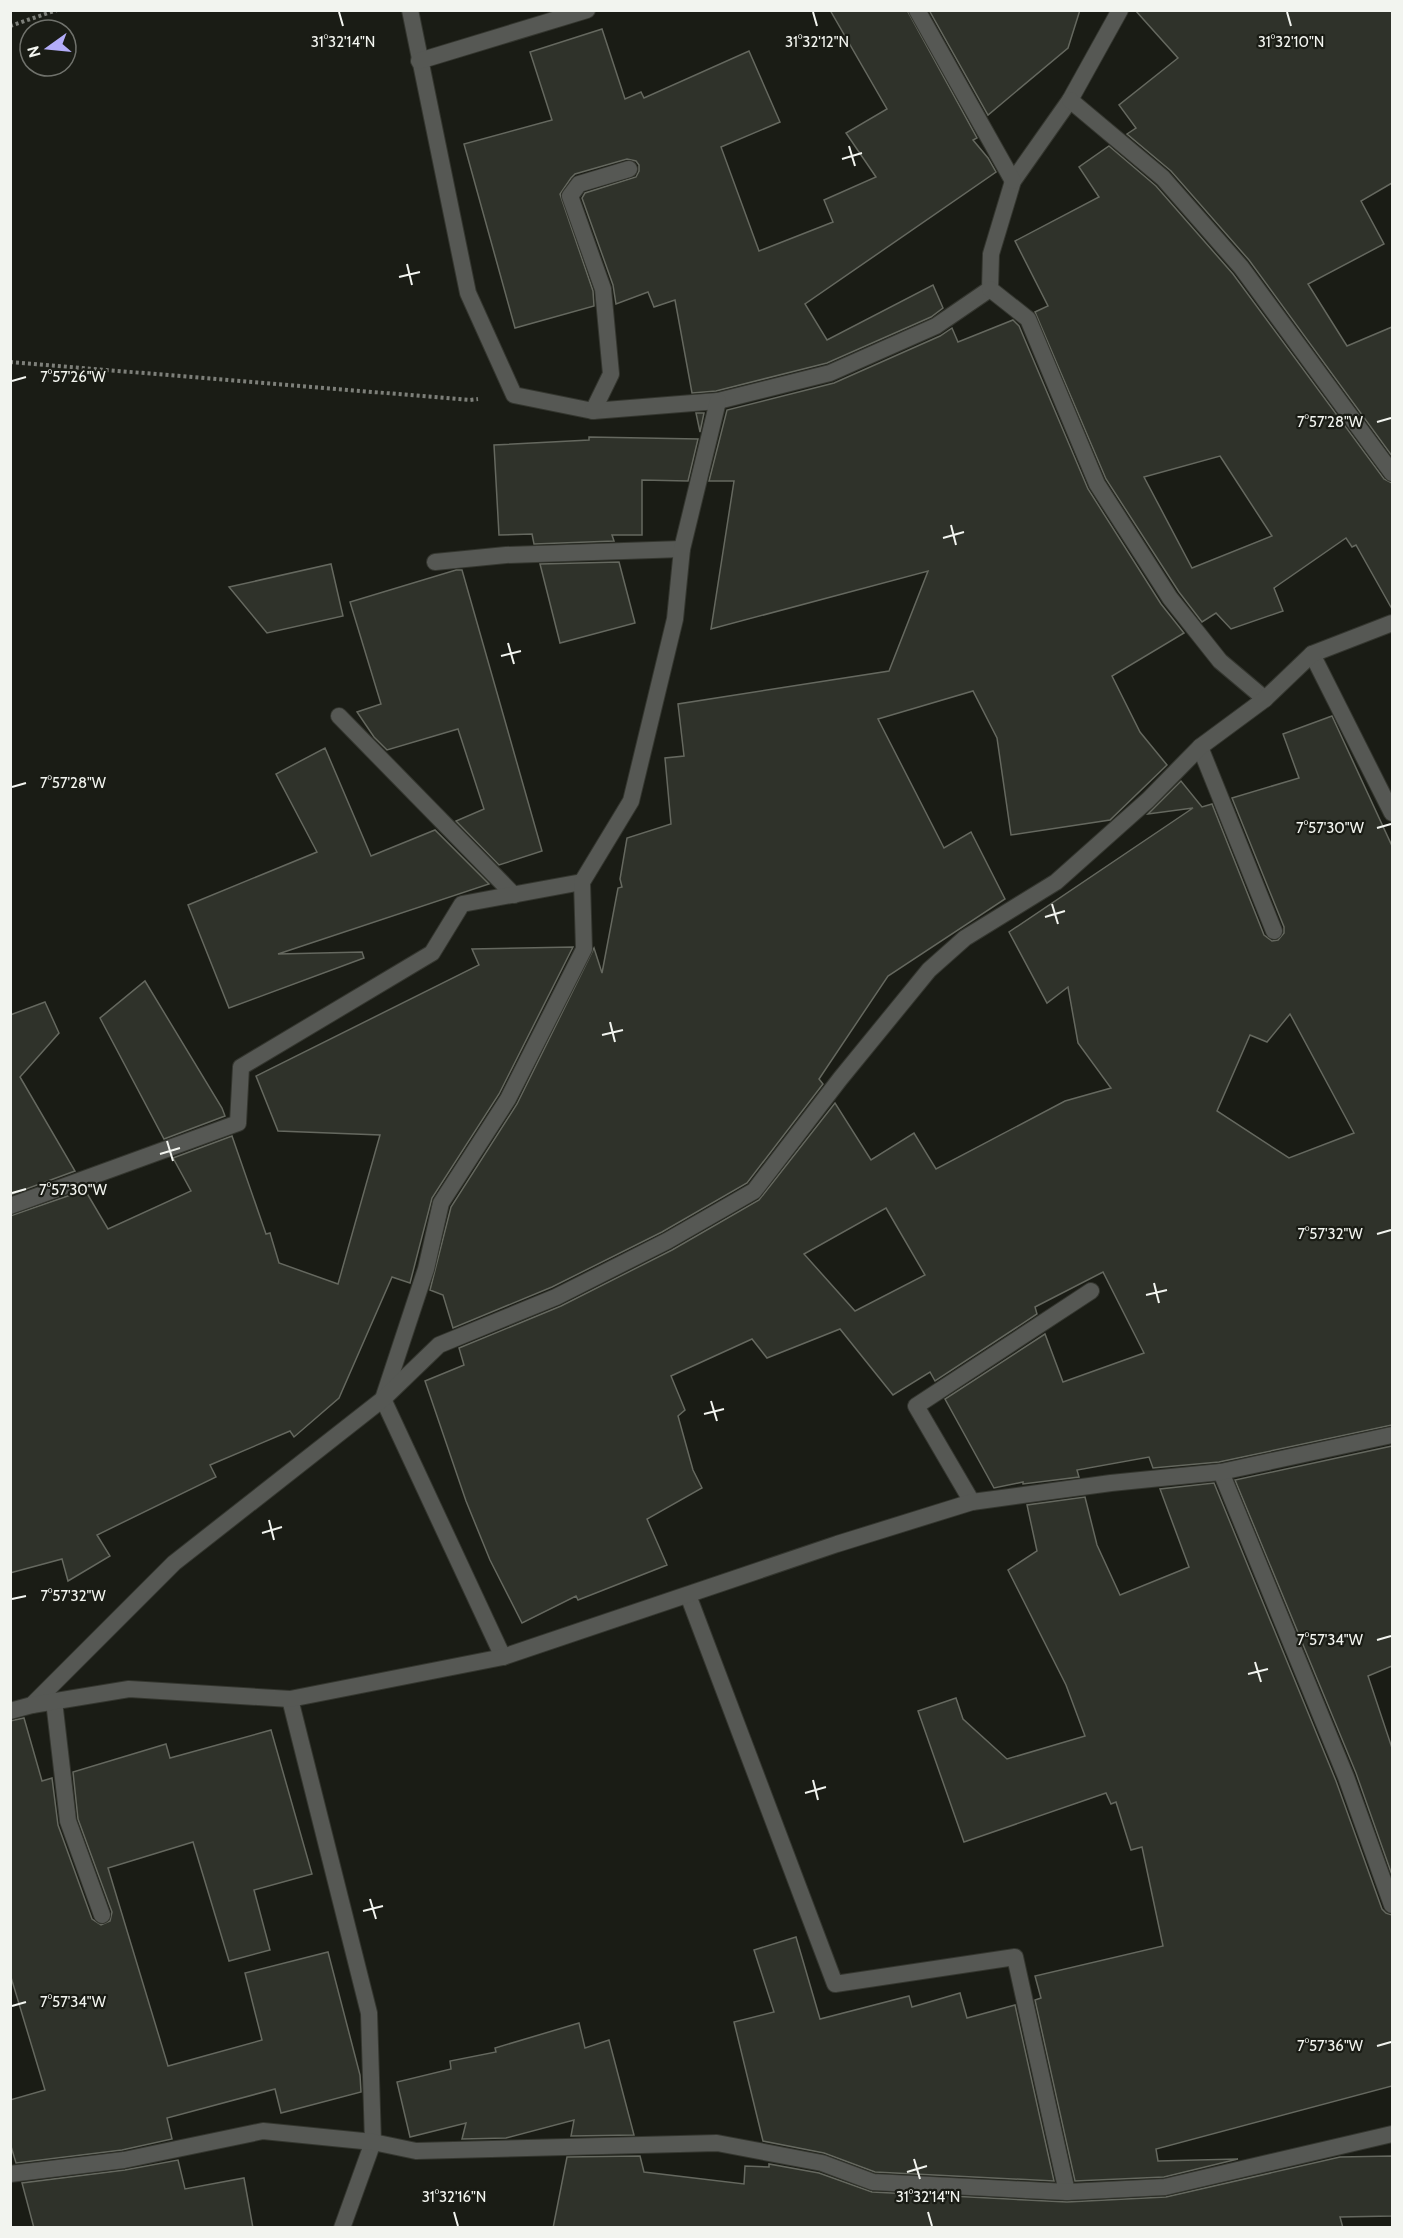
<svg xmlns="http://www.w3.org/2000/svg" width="1403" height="2238" viewBox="0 0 1403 2238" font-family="Cabin,sans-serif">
<rect width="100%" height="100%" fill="#1a1c15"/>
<!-- building -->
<g fill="#2f322a" stroke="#65685f" stroke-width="1.5" fill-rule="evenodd">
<path d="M830,10H907L977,138L973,140L988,158L996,172L805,304L827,340L933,285L943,308L931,317L827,363L716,391L692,393L675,300L654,307L648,292L616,304L613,285L582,198L585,193L636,177L639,171V165L636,161L627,159L575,174L571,178L560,194L593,291L594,306L515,328L464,144L552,120L530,52L602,29L625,99L641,92L644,98L749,51L780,122L721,147L759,251L833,222L824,200L876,177L846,133L887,109Z"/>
<path d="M929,10H1080L1068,48L988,115Z"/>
<path d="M1135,10H1392V183L1361,201L1384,244L1308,284L1347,346L1392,327V456L1249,260L1171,171L1127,134L1136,128L1119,105L1178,58Z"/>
<path d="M1109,146L1156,186L1233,274L1384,479L1392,483V609L1356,545L1352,547L1346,538L1274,588L1283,611L1231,629L1216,613L1202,622L1179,592L1106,479L1035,312L1048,306L1015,241L1099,197L1079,167ZM1220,456L1272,536L1192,568L1144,477Z"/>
<path d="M1013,320L1019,326L1088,489L1161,604L1184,633L1112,676L1140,732L1167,765L1110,820L1011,835L997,738L973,691L878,719L944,848L971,832L1005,899L888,976L819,1079L823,1084L747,1183L662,1232L552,1287L453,1328L443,1295L430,1290L451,1207L517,1104L594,948L602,973L618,888L622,887L620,879L627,838L671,824L665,758L684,756L678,704L889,671L928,571L711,629L734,481H709L727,410L834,383L940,336L952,328L958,342Z"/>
<path d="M696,413H704L700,432Z"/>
<path d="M589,437L698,439L688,481L642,480V535H612L614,541L534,544L532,534L499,535L494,445L589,440Z"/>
<path d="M619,562L635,623L560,643L540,564Z"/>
<path d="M331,564L343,616L267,633L229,587Z"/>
<path d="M456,570H462L542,851L499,865L456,821L484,809L458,729L387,750L374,737L357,712L381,704L350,602Z"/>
<path d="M1332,716L1392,846V1425L1219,1462L1153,1468L1149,1457L1077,1470L1079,1477L1023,1484V1482L994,1488L945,1399L1045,1334L1063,1382L1144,1353L1103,1272L1035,1307L1037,1314L935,1381L930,1372L893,1395L840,1329L767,1358L752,1339L671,1376L685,1410L678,1416L693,1470L702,1488L647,1519L667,1565L578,1600L576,1596L522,1623L490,1560L466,1501L425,1381L464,1365L459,1348L561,1306L672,1250L759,1200L835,1103L871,1160L914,1133L936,1169L1065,1101L1111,1088L1078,1043L1068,987L1047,1003L1009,932L1193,808L1148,814L1181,781L1202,807L1212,804L1264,935L1272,941L1278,940L1284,933V927L1232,798L1299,778L1283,734ZM1290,1014L1354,1133L1289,1158L1217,1111L1250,1035L1267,1042ZM886,1208L925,1275L855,1311L804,1254Z"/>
<path d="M325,748L371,856L435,830L489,884L278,954L362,952L364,958L229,1008L188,905L317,852L276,774Z"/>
<path d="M573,947L499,1094L432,1198L410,1283L392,1277L339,1398L294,1437L290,1431L210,1465L216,1477L97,1535L110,1556L68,1581L62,1559L10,1573V1216L85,1190L108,1229L191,1191L173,1158L232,1136L266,1234L270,1233L279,1263L338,1284L380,1135L278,1131L256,1076L479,965L472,949Z"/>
<path d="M145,981L222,1108L225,1116L164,1139L100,1018Z"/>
<path d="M45,1002L59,1033L20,1077L75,1171L10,1195V1015Z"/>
<path d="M1392,1446V1666L1368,1676L1392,1748V1875L1356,1773L1235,1480Z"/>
<path d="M1214,1483L1336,1781L1382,1909L1386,1913L1392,1915V2086L1156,2149L1158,2161L1238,2159L1164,2177L1075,2181L1035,2000L1041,1998L1035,1976L1163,1946L1142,1847L1131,1850L1116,1802L1111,1804L1106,1793L964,1842L918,1711L956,1698L963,1719L1007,1759L1085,1736L1066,1685L1008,1570L1037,1551L1027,1505L1085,1497L1097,1545L1120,1595L1189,1567L1160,1489Z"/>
<path d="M24,1718L42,1781L52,1778L58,1825L92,1919L101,1925L110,1921L112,1912L78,1819L73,1772L166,1744L170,1758L271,1730L312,1874L254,1890L270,1950L229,1961L193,1842L108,1868L168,2066L262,2040L245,1973L328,1952L360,2075L361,2092L281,2113L275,2089L167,2118L172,2139L122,2150L16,2163L10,2143V2100L45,2090L10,1974V1721Z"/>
<path d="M796,1937L820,2019L909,1996L912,2007L960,1993L967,2018L1015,2005L1054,2181L875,2172L824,2153L763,2141L734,2022L774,2012L754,1950Z"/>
<path d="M579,2023L585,2048L609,2040L634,2135L571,2136L574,2120L506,2138L462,2139L466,2123L410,2137L397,2082L451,2069L450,2061L496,2052L495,2048Z"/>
<path d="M640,2156L644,2172L744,2184L745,2166L769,2167V2164L819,2173L872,2192L1067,2202L1166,2197L1340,2157L1392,2156V2216L1340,2217L1343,2228H553L567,2157Z"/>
<path d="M178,2160L185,2189L244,2178L253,2228H34L22,2183L125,2170Z"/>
</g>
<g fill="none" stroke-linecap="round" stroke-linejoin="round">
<defs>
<g id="minor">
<path d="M410,10L468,293L514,395L593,411L718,401L830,373L936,326L990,289L991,254L1013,181L1070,100L1120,10"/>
<path d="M917,10L1013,181"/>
<path d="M419,61L587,10"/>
<path d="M1070,100L1163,178L1241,267L1392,473"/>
<path d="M990,289L1028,319L1097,484L1170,598L1220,661L1265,699"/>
<path d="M593,411L611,374L603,289L570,196L579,184L629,169"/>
<path d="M435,562L506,555L682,549"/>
<path d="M1312,654L1392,813"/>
<path d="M339,716L514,895"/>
<path d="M1200,747L1274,931"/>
<path d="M10,1206L238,1123L241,1067L432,953L462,904L582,882"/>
<path d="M1221,1472L1346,1777L1392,1905"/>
<path d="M972,1502L916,1406L1091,1291"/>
<path d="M688,1595L835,1984L1015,1957L1067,2192"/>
<path d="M503,1657L383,1399L426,1269L441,1203L508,1099L584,949L582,882L631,801L675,619L682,549L718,401"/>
<path d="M290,1699L369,2013L373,2142L342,2228"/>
<path d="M54,1701L68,1821L102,1915"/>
<path d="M32,1705L174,1563L383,1399L439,1345L556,1297L667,1241L754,1191L840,1079L929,970L965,938L1056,882L1148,800L1200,747L1265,699L1312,654L1392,623"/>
<path d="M10,1711L32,1705L129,1689L290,1699L503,1657L837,1544L972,1502L1111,1483L1221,1472L1392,1435"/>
<path d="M10,2174L124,2160L263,2131L373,2142L416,2151L717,2143L822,2163L873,2182L1067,2192L1165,2187L1392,2134"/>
</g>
</defs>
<!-- minor casing -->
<use href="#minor" stroke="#34362f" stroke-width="18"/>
<!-- path -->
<g stroke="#7d7f79" stroke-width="4" stroke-dasharray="3 3" stroke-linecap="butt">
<path d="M10,26L57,10"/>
<path d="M10,362L470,400L478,399"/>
</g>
<!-- minor -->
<use href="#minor" stroke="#565854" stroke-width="16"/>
</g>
<!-- ticks -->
<path fill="none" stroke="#f2f4ef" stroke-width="2" d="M339,12L343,26M813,12L817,26M1287,12L1291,26M849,146L855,166M842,159L862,153M407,264L412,285M399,277L420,272M12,381L26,377M1377,422L1391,418M951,525L956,545M943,538L964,532M508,643L514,664M501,656L521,651M12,787L26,783M1377,828L1391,824M1052,904L1058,924M1045,917L1065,911M610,1022L615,1042M602,1035L623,1030M167,1141L173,1161M160,1154L180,1148M12,1193L26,1189M1377,1234L1391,1230M1154,1283L1159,1303M1146,1295L1167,1290M711,1401L717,1421M704,1414L724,1409M269,1520L274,1540M262,1533L282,1527M12,1599L26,1596M1377,1640L1391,1636M1255,1662L1261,1682M1248,1674L1268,1669M813,1780L818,1800M805,1793L826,1787M370,1899L376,1919M363,1911L383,1906M12,2006L26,2002M1377,2046L1391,2042M914,2159L920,2179M907,2172L927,2166M454,2212L458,2226M928,2212L932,2226"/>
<g font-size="15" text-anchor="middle" fill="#f2f4ef" stroke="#1a1c15" stroke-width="4.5" stroke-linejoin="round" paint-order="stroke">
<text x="343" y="47">31°32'14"N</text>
<text x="817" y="47">31°32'12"N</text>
<text x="1291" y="47">31°32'10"N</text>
<text x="73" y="382">7°57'26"W</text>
<text x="1330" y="427">7°57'28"W</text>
<text x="73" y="788">7°57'28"W</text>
<text x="1330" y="833">7°57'30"W</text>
<text x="73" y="1195">7°57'30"W</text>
<text x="1330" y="1239">7°57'32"W</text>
<text x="73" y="1601">7°57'32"W</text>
<text x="1330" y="1645">7°57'34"W</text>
<text x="73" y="2007">7°57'34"W</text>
<text x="1330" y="2051">7°57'36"W</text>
<text x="454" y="2202">31°32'16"N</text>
<text x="928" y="2202">31°32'14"N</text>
</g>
<!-- border -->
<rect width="1403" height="2238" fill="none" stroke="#f2f4ef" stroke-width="24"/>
<!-- north arrow -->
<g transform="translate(48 48) rotate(255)"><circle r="28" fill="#1a1c15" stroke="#70726c" stroke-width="1.5"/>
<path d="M0-4.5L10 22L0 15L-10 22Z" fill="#b3adf9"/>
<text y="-9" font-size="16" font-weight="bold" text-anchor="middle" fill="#f2f4ef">N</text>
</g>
</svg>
